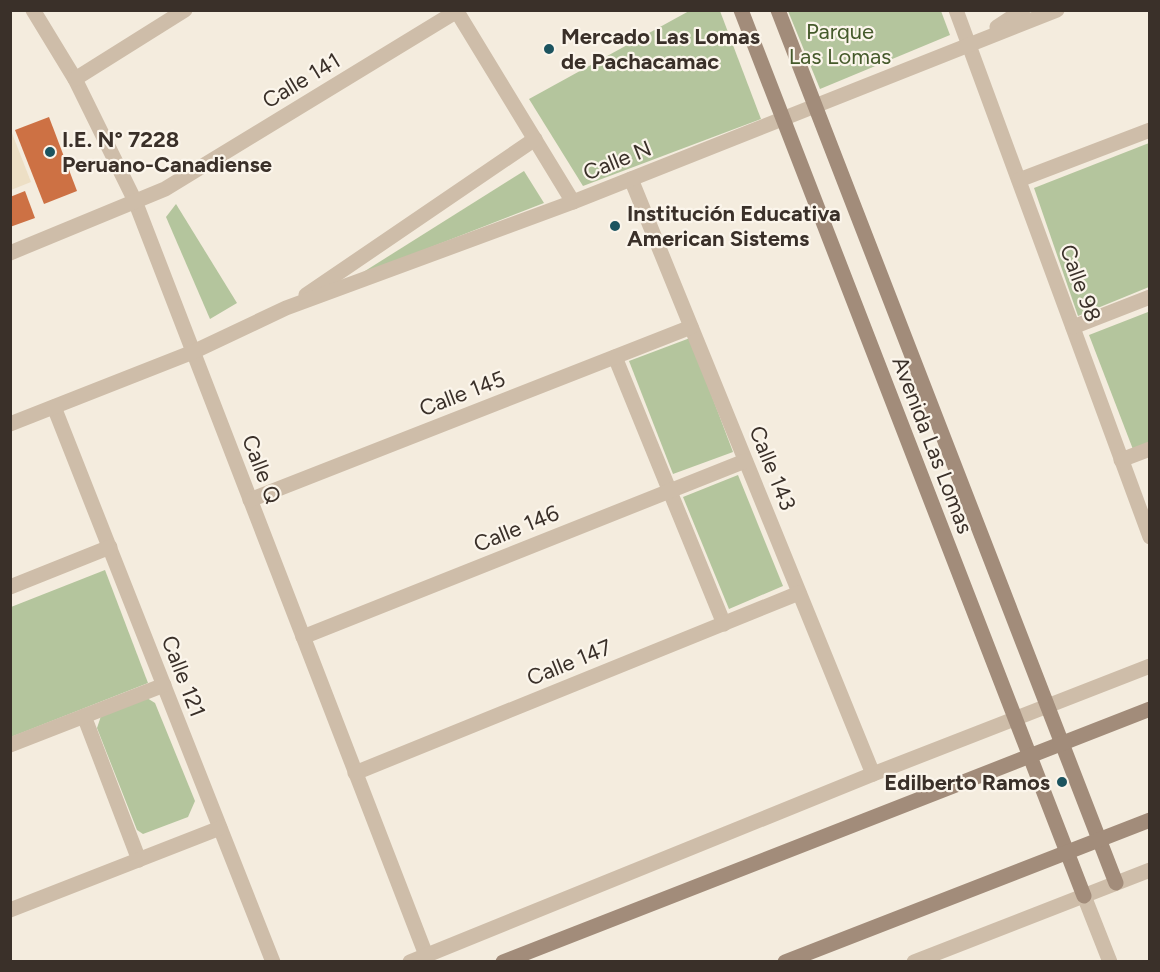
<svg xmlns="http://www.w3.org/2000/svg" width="1160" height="972" viewBox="0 0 1160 972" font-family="Figtree,sans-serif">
<rect width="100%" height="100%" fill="#f4ecde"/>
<!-- green -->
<g fill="#b4c59d">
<path d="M689,11H720L761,119L583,186L529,99Z"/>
<path d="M788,11H941L950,35L820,89Z"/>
<path d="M1149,143V287L1078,316L1034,188Z"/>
<path d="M524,171L544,203L357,276Z"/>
<path d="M176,204L237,303L210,319L166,217Z"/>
<path d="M1148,312L1149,446L1134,452L1089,335Z"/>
<path d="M690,338L733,452L673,474L629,361Z"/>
<path d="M738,475L783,586L729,609L683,497Z"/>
<path d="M105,570L148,683L11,737V607Z"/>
<path d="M147,698L155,703L195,801L188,817L143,834L137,830L97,728L101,716Z"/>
</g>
<!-- plaza -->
<path fill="#eddfc5" d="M10,128L31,182L11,190H10Z"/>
<!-- building -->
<g fill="#cd7144">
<path d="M49,117L77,191L44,204L15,130Z"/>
<path d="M25,191L35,218L10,227V197Z"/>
</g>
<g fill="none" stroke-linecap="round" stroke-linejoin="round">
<!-- street -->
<g stroke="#cebda9" stroke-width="15">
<path d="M33,10L75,79L135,201L426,955L425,962"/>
<path d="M456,10L573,202"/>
<path d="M956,10L1150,537"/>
<path d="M997,27L1023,10"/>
<path d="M75,79L185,10"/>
<path d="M631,179L873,774"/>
<path d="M1019,180L1150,130"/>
<path d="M10,253L165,189L457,11"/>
<path d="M306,295L535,139"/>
<path d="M1073,327L1150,297"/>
<path d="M615,357L724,624"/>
<path d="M54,407L273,962"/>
<path d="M10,424L193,352L286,308L573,202L1057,10"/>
<path d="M1121,460L1150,449"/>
<path d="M250,500L691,327"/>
<path d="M10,587L110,547"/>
<path d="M303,637L745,461"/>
<path d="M84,716L139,860"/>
<path d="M10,745L164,685"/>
<path d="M355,773L799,593"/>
<path d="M1084,896L1110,962"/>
<path d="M10,910L220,828"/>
<path d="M410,962L873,774L1150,666"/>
<path d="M914,962L1150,870"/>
</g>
<!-- secondary -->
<g stroke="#a28c7a" stroke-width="15">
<path d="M741,10L1084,896"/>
<path d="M778,10L1116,883"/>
<path d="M503,962L1150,709"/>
<path d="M785,962L1150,820"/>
</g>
</g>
<!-- markers -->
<g fill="#1c545f" stroke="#fbf5eb" stroke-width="2">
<circle cx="549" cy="49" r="6"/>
<circle cx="50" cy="152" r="6"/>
<circle cx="615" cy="226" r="6"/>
<circle cx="1062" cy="782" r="6"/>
</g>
<g text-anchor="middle" stroke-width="4.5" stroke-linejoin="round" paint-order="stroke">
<!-- park labels -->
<g font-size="22" fill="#455a2b" stroke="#fbf5eb">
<text x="840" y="39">Parque<tspan x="840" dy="25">Las Lomas</tspan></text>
</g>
<!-- poi labels -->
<g font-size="22" font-weight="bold" fill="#3a3029" stroke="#fbf5eb" text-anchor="start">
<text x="561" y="44">Mercado Las Lomas<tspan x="561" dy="25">de Pachacamac</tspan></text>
<text x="62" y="147">I.E. N° 7228<tspan x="62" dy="25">Peruano-Canadiense</tspan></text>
<text x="627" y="221">Institución Educativa<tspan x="627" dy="25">American Sistems</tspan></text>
<text x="1050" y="790" text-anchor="end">Edilberto Ramos</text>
</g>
<!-- street labels -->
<g font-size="22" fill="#3a3029" stroke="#fbf5eb">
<text transform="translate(301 80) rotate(-31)" y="8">Calle 141</text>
<text transform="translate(617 160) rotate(-22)" y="8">Calle N</text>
<text transform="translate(1081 283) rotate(70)" y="8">Calle 98</text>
<text transform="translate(462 393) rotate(-21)" y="8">Calle 145</text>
<text transform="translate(933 445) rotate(69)" y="8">Avenida Las Lomas</text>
<text transform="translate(773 468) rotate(68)" y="8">Calle 143</text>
<text transform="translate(262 469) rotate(69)" y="8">Calle Q</text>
<text transform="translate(516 528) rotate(-22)" y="8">Calle 146</text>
<text transform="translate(569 662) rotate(-22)" y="8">Calle 147</text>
<text transform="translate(184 676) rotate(69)" y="8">Calle 121</text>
</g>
</g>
<!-- border -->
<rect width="1160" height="972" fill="none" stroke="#3a3029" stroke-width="24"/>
</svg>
